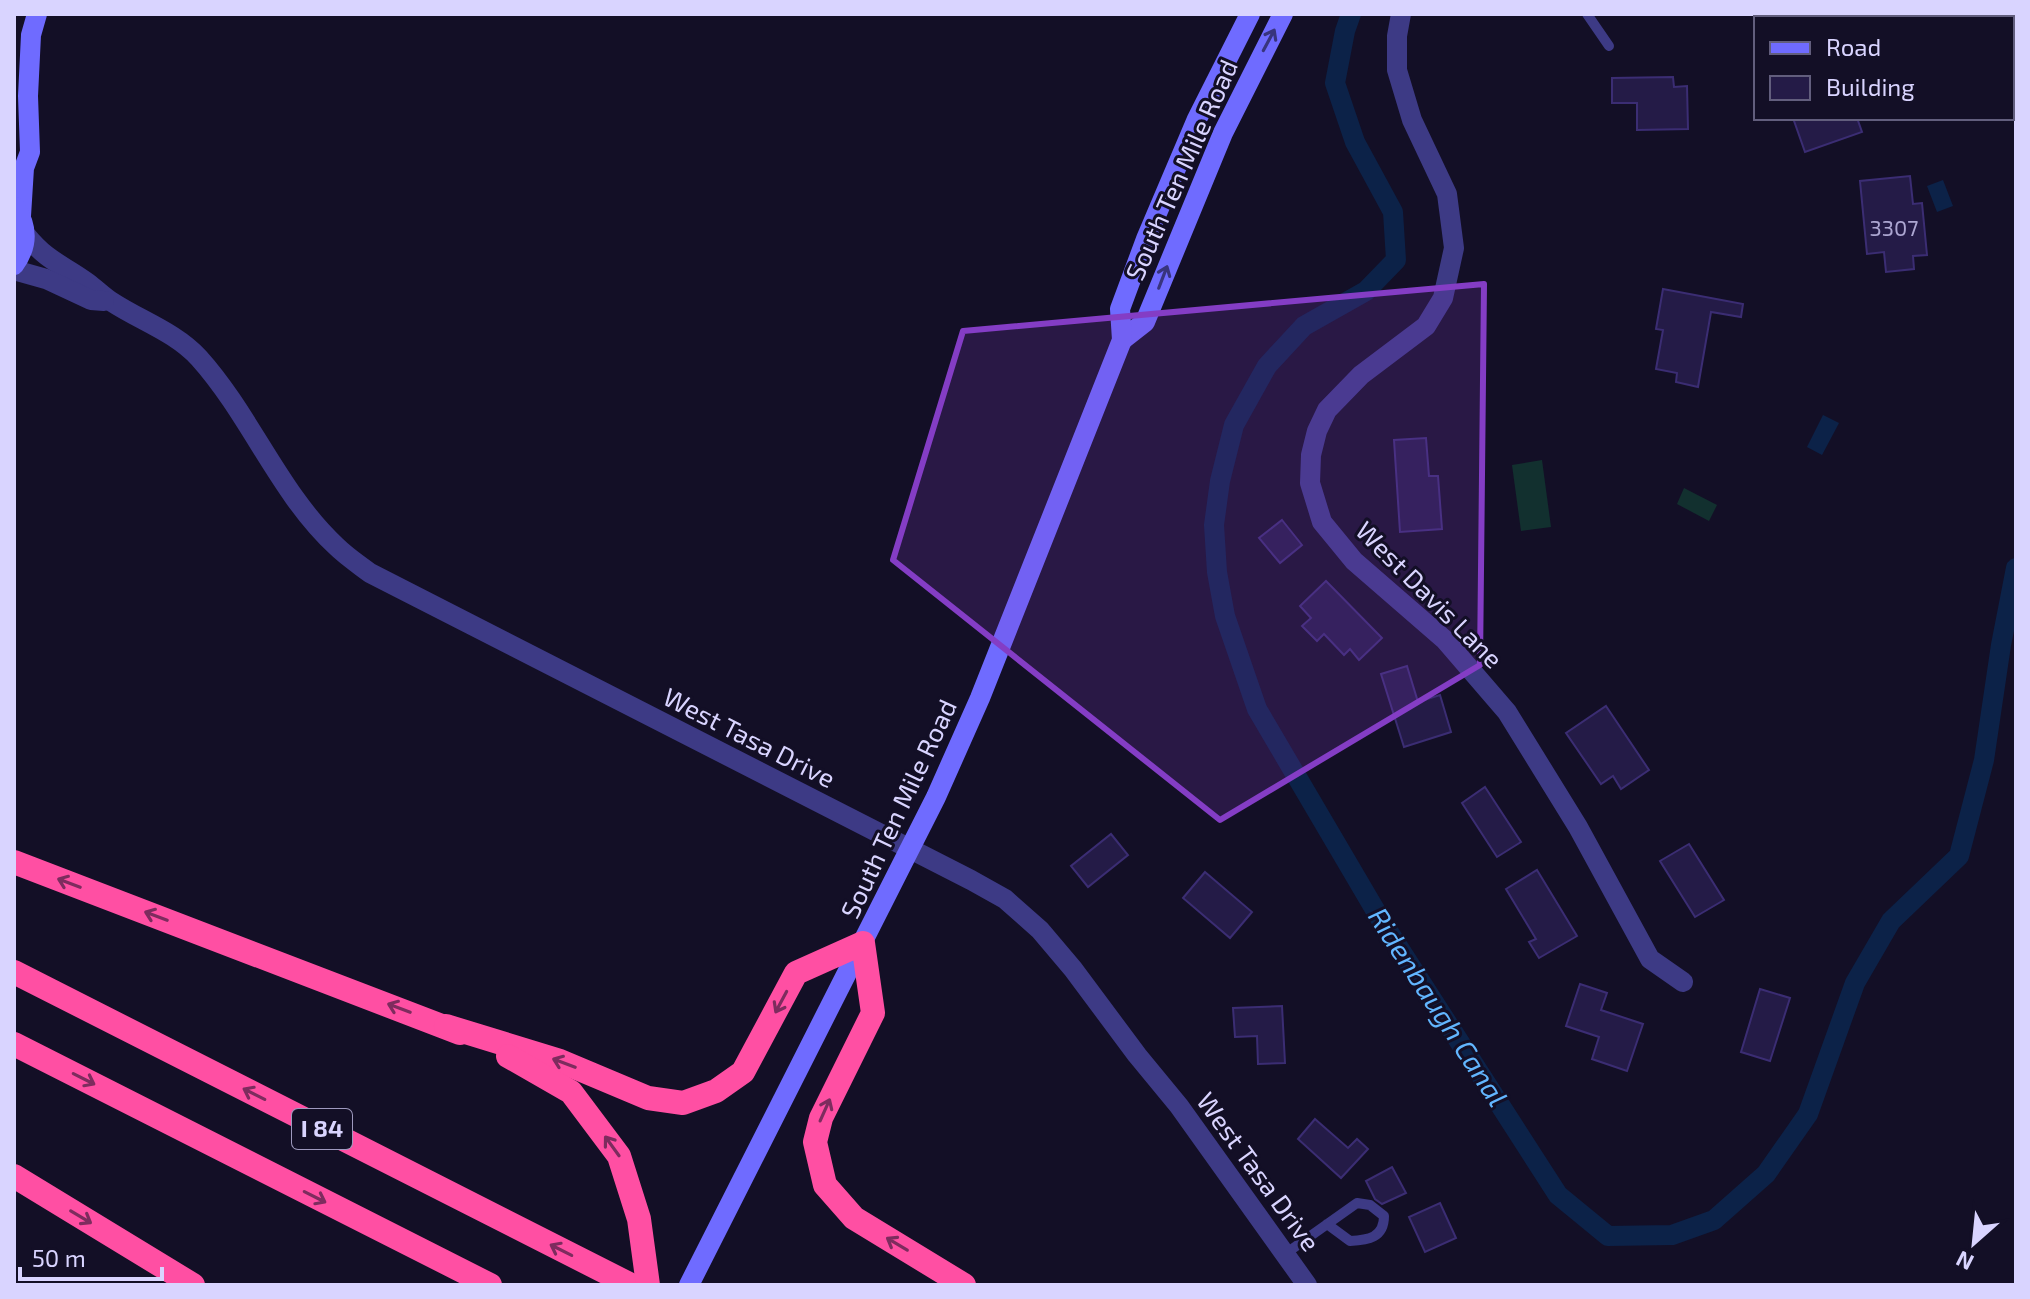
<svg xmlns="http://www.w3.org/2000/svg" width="2030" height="1299" viewBox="0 0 2030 1299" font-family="'Exo 2',sans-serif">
<rect width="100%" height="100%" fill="#130f26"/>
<!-- green -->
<g fill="#12302f">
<path d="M1542,460L1551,527L1521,531L1512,465Z"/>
<path d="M1684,488L1717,505L1709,521L1677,504Z"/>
</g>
<!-- water -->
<g fill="#0c2248">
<path d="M1943,180L1953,206L1937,212L1927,186Z"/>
<path d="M1823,415L1839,423L1822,455L1807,447Z"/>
</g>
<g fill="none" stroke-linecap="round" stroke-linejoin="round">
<!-- canal -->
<path stroke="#0c2248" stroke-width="20" d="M1351,14L1345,31L1335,83L1355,142L1393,212L1396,260L1366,291L1304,326L1267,366L1234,425L1220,481L1214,525L1217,572L1225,616L1257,709L1381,920L1558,1195L1608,1236L1672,1235L1714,1220L1766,1174L1808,1114L1855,983L1891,921L1959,856L1984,760L2001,645L2016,568"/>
</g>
<!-- building -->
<g fill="#241b47" stroke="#3b2d73" stroke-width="2">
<path d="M1673,77L1674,87L1687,86L1688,129L1637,130V103H1612V78Z"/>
<path d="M1793,118H1857L1862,132L1805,152Z"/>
<path d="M1910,176L1913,204L1922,203L1927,255L1913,256L1914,269L1886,272L1884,252L1867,254L1860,181Z"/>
<path d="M1663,289L1743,304L1741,317L1711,312L1698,387L1676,382L1677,373L1656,369L1663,330L1656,329Z"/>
<path d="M1426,438L1429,476H1438L1442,529L1400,532L1394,440Z"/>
<path d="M1282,520L1302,545L1280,563L1259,538Z"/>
<path d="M1326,581L1382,638L1359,660L1350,649L1344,655L1324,634L1317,641L1302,626L1311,618L1300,606Z"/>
<path d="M1407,666L1418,702L1440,695L1451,732L1404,747L1381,674Z"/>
<path d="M1606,706L1649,770L1621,789L1613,776L1601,784L1566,733Z"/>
<path d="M1485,787L1521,842L1497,857L1462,803Z"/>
<path d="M1111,834L1128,855L1088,887L1071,866Z"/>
<path d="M1689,844L1724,900L1695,917L1660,861Z"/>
<path d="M1537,870L1577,936L1539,958L1529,942L1536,939L1506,889Z"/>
<path d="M1205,872L1252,912L1230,938L1183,898Z"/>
<path d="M1580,984L1607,993L1601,1010L1643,1024L1627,1071L1592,1059L1599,1037L1566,1026Z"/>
<path d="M1760,989L1790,998L1770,1061L1741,1052Z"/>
<path d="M1282,1006L1285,1063L1258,1064L1257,1036L1235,1037L1233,1008Z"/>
<path d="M1315,1119L1348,1148L1357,1139L1368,1149L1341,1178L1298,1139Z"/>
<path d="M1392,1167L1406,1193L1382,1204L1375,1199L1366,1181Z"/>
<path d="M1440,1203L1456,1238L1425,1252L1409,1217Z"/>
</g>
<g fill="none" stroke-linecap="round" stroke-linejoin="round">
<!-- lane -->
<g stroke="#3d3a85" stroke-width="10">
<path d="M1587,14L1609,46"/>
<path d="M1285,1254L1357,1203L1370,1205L1384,1216C1384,1238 1368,1240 1350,1241L1327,1224"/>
</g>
<!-- street -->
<g stroke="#3d3a85" stroke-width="20">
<path d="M1401,14L1397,36V70L1412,120L1447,194L1454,248L1443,298L1426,326L1361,375L1327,410L1317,431L1311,455L1310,483L1322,522L1354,561L1445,640L1507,712L1578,827L1650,959L1683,982"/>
<path d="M26,235C48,262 62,264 88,283C96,289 104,297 112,302C141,321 175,332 199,358C251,416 279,493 336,546C346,556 358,564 370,573L971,880L1005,899L1040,930L1073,969L1137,1055L1179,1106L1307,1285"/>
<path d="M14,270L46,279L91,300L104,301"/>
</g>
<!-- secondary -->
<g stroke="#6f6bff" stroke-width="20">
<path d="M21,216L24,168L30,152L28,96L31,35L37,14"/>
<path d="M14,265C28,246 28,227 15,207"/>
<path d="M1122,340L1145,322L1223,133L1283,14"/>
<path d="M689,1285L936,797L980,698L1122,340L1120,309L1146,239L1197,119L1250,14"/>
</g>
<!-- highway -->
<g stroke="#ff4fa3" stroke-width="24">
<path d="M14,862L460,1033"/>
<path d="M14,972L631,1285"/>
<path d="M446,1026L560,1061L648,1098L683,1103L716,1091L743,1072L796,973L863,943L873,1013L821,1118L815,1142L825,1185L854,1218L964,1285"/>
<path d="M14,1044L490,1285"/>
<path d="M508,1056L571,1092L619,1156L639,1219L648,1285"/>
<path d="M14,1176L193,1285"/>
</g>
</g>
<!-- one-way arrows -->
<defs><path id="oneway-shaft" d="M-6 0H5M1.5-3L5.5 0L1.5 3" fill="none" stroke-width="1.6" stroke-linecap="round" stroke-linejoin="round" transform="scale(2)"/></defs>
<g stroke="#38347d">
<use href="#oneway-shaft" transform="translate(1269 40) rotate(-62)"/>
<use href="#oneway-shaft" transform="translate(1163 277) rotate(-69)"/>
</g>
<g stroke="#7d2c5e">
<use href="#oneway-shaft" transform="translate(69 883) rotate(-159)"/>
<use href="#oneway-shaft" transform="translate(156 916) rotate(-159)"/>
<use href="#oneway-shaft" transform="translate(781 1002) rotate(118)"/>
<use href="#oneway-shaft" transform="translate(399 1008) rotate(-159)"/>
<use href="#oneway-shaft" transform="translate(564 1063) rotate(-159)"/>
<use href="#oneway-shaft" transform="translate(84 1079) rotate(27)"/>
<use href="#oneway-shaft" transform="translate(254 1094) rotate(-153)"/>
<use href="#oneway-shaft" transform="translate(825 1110) rotate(-66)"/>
<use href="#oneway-shaft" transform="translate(612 1146) rotate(-126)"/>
<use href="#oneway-shaft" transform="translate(315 1197) rotate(27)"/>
<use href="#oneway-shaft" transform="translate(81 1217) rotate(31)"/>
<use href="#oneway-shaft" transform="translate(897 1244) rotate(-149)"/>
<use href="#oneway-shaft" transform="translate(561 1250) rotate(-153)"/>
</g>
<!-- marked area -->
<path fill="#843dc5" fill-opacity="0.2" stroke="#843dc5" stroke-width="6" stroke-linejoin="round" d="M1484,284L1480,665L1220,820L893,560L963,331Z"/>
<g text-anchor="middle" stroke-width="6" stroke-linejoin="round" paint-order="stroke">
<!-- number labels -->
<g font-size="22" fill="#aca6d1">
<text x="1894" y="236">3307</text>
</g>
<!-- shield labels -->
<rect fill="#130f26" stroke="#9e99be" stroke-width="2" x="292" y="1109" width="60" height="40" rx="6"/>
<g font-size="24" font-weight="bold" fill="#d9d4ff">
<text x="322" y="1137">I 84</text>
</g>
<!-- street labels -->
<g font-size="26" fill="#d9d4ff" stroke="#130f26">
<text transform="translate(1182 170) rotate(-66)" y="9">South Ten Mile Road</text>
<text transform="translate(1429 595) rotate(45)" y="9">West Davis Lane</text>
<text transform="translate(749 738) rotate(27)" y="9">West Tasa Drive</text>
<text transform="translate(899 809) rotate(-65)" y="9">South Ten Mile Road</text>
<text transform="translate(1258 1172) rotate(54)" y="9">West Tasa Drive</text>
</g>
<!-- water labels -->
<g font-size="28" font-style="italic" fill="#62b6ff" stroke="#130f26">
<text transform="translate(1438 1007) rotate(57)" y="10">Ridenbaugh Canal</text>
</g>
</g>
<!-- border -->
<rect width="2030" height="1299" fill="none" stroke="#d9d4ff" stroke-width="32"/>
<!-- legend -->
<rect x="1754" y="16" width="260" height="104" fill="#130f26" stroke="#625e7d" stroke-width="2"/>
<rect x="1770" y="42" width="40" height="12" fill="#6f6bff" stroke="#625e7d" stroke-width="2"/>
<text x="1826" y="56" font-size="24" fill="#d9d4ff">Road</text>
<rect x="1770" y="76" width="40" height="24" fill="#241b47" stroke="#625e7d" stroke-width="2"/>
<text x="1826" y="96" font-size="24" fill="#d9d4ff">Building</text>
<!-- north arrow -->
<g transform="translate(1974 1243) rotate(207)" stroke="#130f26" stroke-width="6" paint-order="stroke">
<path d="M0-6L14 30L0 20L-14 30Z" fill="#d9d4ff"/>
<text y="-12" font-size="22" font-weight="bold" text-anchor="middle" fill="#d9d4ff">N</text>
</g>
<!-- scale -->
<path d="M20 1267v12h142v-12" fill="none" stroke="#d9d4ff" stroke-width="4"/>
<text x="32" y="1267" font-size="24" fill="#d9d4ff" stroke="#130f26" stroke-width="6" paint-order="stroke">50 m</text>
</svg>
